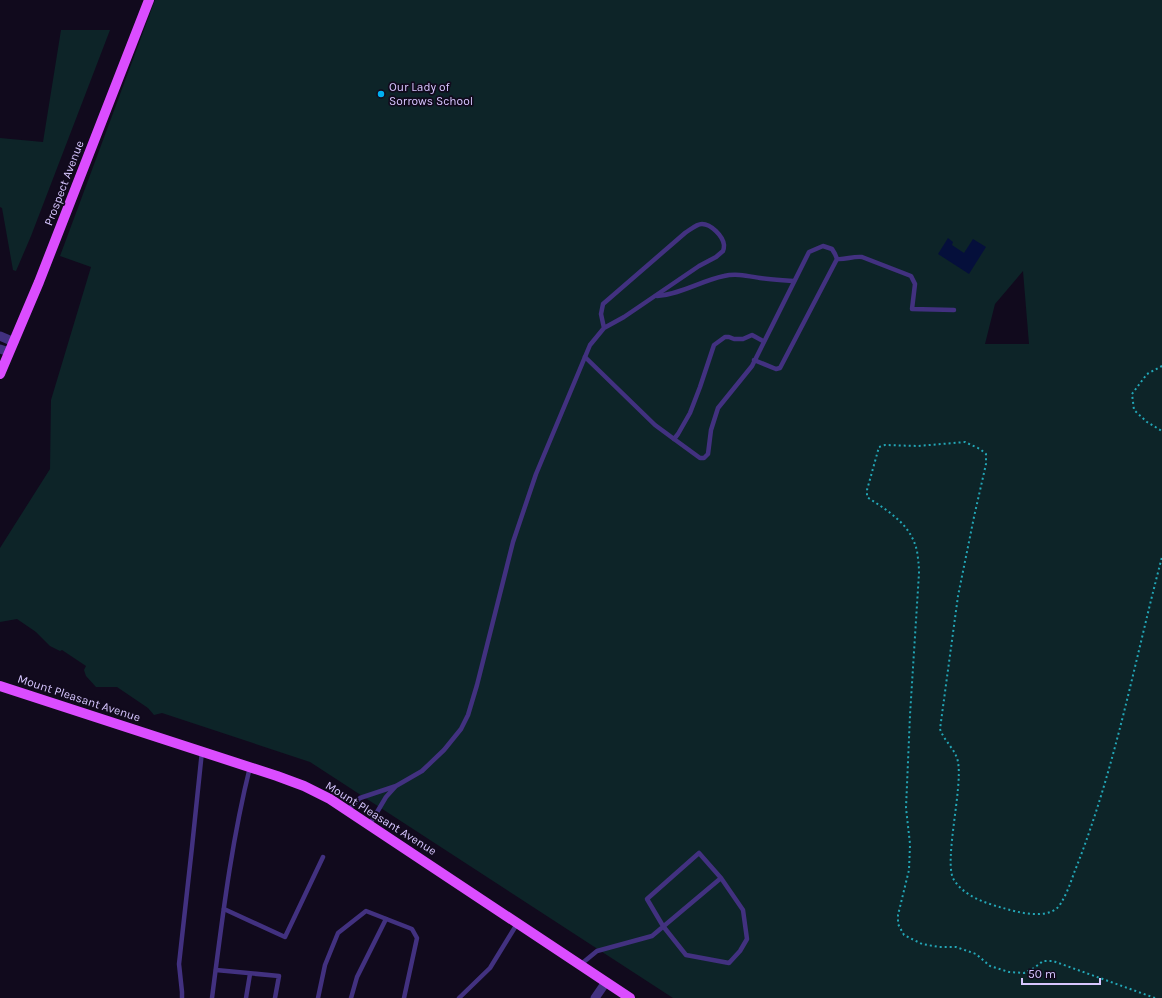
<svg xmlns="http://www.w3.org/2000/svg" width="1162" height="998" viewBox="0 0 1162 998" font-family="Karla,sans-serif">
<rect width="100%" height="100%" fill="#110a1d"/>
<!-- green -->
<g fill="#0d2428" fill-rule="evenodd">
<path d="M155,0H1162V998H673L310,762L162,713L154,715L148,708L117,687H96L86,676L84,670L86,666L62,650L60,651L50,646L36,632L17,619L0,622V548L50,469L51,400L91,267L60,256ZM1023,271L1029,344H985L995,304Z"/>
<path d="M61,30H110L31,236L16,271L13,270L2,208L0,207V138L43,142Z"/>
</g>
<!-- water -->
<path fill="#050f3b" d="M948,238L953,242L952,245L964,253L973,239L986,247L969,274L938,254Z"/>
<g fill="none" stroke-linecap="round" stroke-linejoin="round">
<!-- path -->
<g stroke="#23a6b6" stroke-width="2" stroke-dasharray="2 3" stroke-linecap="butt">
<path d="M1162,366L1147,374L1132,394L1134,410L1147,422L1162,431"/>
<path d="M1155,998L1053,961H1043L1034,968L1024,973L1009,972L990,966L976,954L956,947H939L922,944L904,935L898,924V915L909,870L910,844L906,808L910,715L919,573C919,565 918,558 917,551C911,524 888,511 867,497V490L879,447L885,445L918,446L965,442L980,449L986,454V464L974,517L958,596L940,729C944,741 956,750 958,762C963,788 943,864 954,880C964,896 985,903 1003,908C1017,912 1042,919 1056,909C1063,904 1071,882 1074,873C1115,771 1134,663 1162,557"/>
</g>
<!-- service -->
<g stroke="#423180" stroke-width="4.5">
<path d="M837,259C845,260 853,256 862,257L911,276L915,284L912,309L954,310"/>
<path d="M657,296C682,294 700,281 724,276C736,273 748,276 760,278C772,280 783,280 794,281"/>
<path d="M585,357L655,425L674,439L678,434L690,413L700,387L714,345L725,337H729L734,339H743L752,335L763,341"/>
<path d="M674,439L700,458H704L708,454L711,430L718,408L752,366L809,252L823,246L832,249L835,254L837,259L780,368L776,369L754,360"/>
<path d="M348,810L360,798L396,786L422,771L444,750L461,729L468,715L477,685L513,542L536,474L590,345L604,328L624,317L699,266L716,257L723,251C724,249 724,247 724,245C723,236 711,224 702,224C696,224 690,230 685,233L603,304L601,314L604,328"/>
<path d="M370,824L386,797L395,787"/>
<path d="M224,909L285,937L323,857"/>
<path d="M580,965L597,951L652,936L721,878L743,910L747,939L740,951L729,963L686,955L663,926L647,899L699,853L721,878"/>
<path d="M216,970L279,976L275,998"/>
<path d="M182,998V992L179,964L192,847L202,751"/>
<path d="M212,998C222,921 231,843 250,767"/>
<path d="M246,998L250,974"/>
<path d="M318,998L325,965L338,933L366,911L412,929L417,938L404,998"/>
<path d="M351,998L357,977L386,919"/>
<path d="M459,998L490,968L517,924"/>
</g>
<!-- minor -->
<g stroke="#423180" stroke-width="9">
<path d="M0,336L14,342"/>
<path d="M0,349L9,352"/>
<path d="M595,998L606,982"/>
</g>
<!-- primary -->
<g stroke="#db4dff" stroke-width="10">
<path d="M0,374L39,282L149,0"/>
<path d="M0,686L277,776L304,786L330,799L630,998"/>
</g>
</g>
<!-- markers -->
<circle fill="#00b0f1" stroke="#110a1d" stroke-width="1.5" cx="381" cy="94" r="4"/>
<g text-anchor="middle" stroke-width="3.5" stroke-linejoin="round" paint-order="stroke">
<!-- poi labels -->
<g font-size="12" fill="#d7c6ff" stroke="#110a1d" text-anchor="start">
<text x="389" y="91">Our Lady of<tspan x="389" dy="14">Sorrows School</tspan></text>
</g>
<!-- street labels -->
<g font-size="12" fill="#d7c6ff" stroke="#110a1d">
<text transform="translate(64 183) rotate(-69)" y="4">Prospect Avenue</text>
<text transform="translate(79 698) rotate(18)" y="4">Mount Pleasant Avenue</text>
<text transform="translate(381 818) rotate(32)" y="4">Mount Pleasant Avenue</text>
</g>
</g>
<!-- scale -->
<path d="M1022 978v6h78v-6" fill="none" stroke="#d7c6ff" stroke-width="2"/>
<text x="1028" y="978" font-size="12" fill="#d7c6ff" stroke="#110a1d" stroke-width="3" paint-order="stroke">50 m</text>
</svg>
